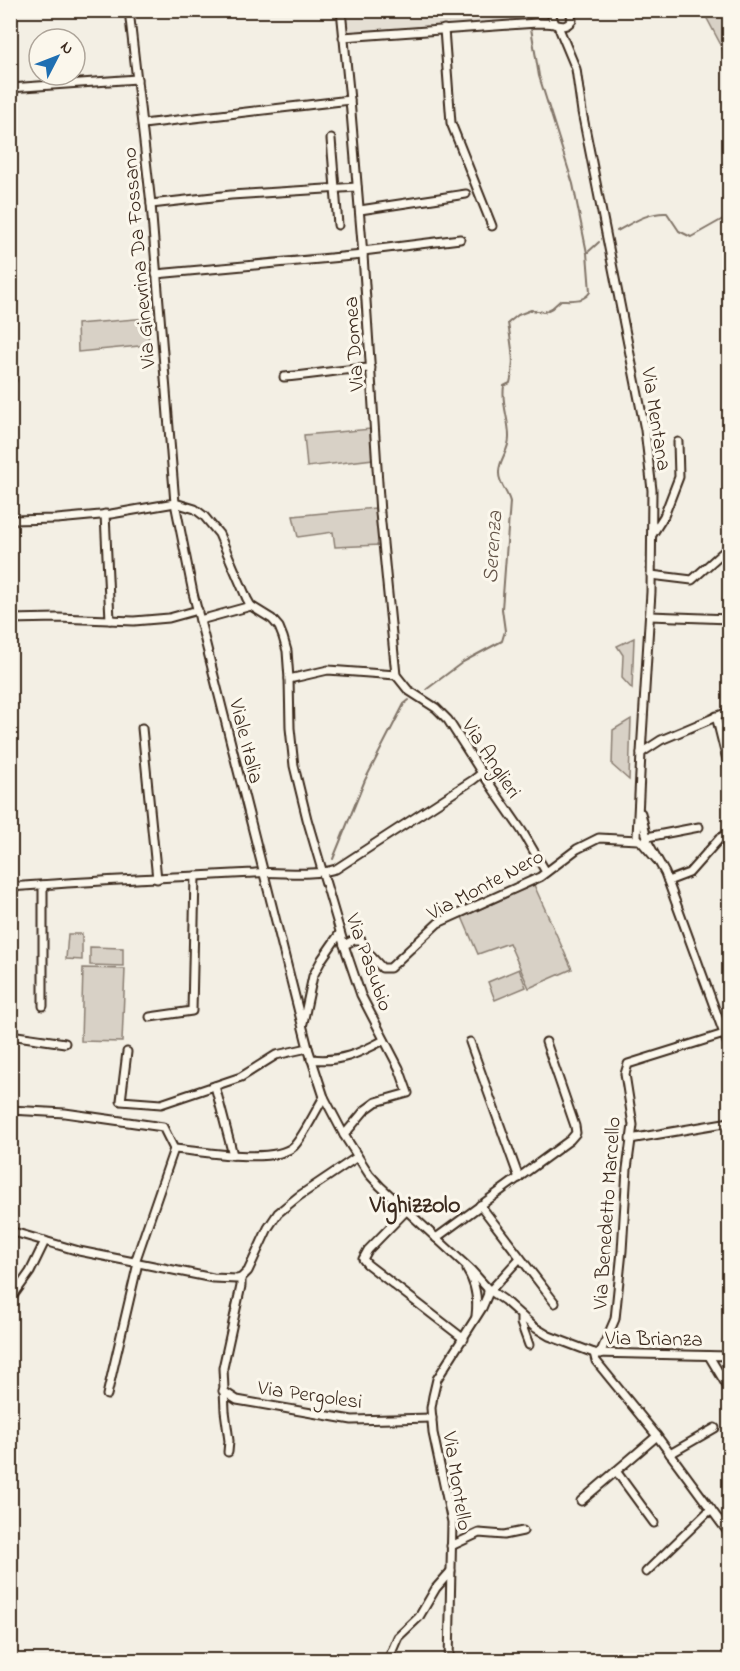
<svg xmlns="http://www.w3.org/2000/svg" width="740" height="1671" viewBox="0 0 740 1671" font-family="'Indie Flower',sans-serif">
<rect width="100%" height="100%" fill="#f3efe4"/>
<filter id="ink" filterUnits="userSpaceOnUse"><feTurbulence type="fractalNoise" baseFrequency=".0167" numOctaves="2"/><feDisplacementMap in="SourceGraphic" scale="12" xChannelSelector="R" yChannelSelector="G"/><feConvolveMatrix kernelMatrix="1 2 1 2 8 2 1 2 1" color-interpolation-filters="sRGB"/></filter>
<g filter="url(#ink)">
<!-- built -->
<path fill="#e5dfd4" d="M526,11L527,19L349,33L346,11Z"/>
<!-- green -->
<g fill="#d8d1c6" stroke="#8a7e72" stroke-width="1.5">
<path d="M703,11H729C727,32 730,53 729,75L722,47Z"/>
<path d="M147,318L149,345L78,352L77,324Z"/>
<path d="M371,429L373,459L307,467L304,435Z"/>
<path d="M375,508L380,545L335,547L333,532L298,537L293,516Z"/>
<path d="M634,638L632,689L622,678L623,655L617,646Z"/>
<path d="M631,719L629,780L612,765L613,730Z"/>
<path d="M534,885L572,969L529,988L509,943L478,954L462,917Z"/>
<path d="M68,934H82V960L66,959Z"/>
<path d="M90,947L123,948V966L90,965Z"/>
<path d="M83,968L125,969L122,1042L81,1041Z"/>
<path d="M519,969L526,987L495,1000L488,982Z"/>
</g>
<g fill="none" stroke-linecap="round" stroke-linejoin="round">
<!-- stream -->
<g stroke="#817468" stroke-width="2">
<path d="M617,231C634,222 648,212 667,213L679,231L691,237L730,215"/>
<path d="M587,253L599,242"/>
<path d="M427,689L463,662L502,641L505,631L502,609L510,502C508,492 498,483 499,472C499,459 510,450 509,436C509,419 501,403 504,386L510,383C516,363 511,344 508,323L518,315L531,310L544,312L552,308L561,300C571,300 584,302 590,292L587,253L573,184L539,76L528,10"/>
<path d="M333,859L365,780L404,704L409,700"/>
</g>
<!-- river -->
<g stroke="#afa69a" stroke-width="12">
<path d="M631,1660C641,1654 647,1657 657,1660"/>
<path d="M725,1660L730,1658"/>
</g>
<defs>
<g id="minor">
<path d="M129,10L151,204L175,503L193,593L308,1048L324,1097L344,1135L369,1174L380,1186L471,1270L488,1289L504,1300L534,1327L549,1336L594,1353L730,1356"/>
<path d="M341,10L350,100L363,255L380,513L396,675L408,690L436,708L448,720L482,773L522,831L546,872"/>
<path d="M554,10L552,17L555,24"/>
<path d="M558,26L576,69L582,112L645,430L652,490L651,592L641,753L637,837L657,860"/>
<path d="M444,29L451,123L492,226"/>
<path d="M343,37L537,23C543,23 549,23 554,24C562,26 566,28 572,20L570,10"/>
<path d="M10,88L137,79"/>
<path d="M143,124L350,100"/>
<path d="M331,139L338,225"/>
<path d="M151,204L231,195L357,187"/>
<path d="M360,210L466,194"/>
<path d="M363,251L460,239"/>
<path d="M156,274L363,255"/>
<path d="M284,377C313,375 342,369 371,368"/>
<path d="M10,380H12"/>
<path d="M105,514L110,620"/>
<path d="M10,520L57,519L111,514L175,503L195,509L204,516L219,534L247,599L251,606L272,619L279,627L283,637L287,651L289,679L290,728L294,766L307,819L344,945L361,995L399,1068L408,1093L376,1102L365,1110L344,1135"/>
<path d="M652,535L664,516L679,477L678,442"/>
<path d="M651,575L692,580L730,546"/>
<path d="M650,616L730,619"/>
<path d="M10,619L58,618L134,621L169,618L198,610"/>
<path d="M200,620L251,606"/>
<path d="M289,679L328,670L396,675"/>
<path d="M716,716L730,772"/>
<path d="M142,728L157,879"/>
<path d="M641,753L661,740L730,711"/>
<path d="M641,813L646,834"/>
<path d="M647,837L699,827"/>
<path d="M646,839L665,873L730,1050"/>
<path d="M668,881L689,873L720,838L730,833"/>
<path d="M10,887C91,881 173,877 254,873C281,871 309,877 336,869L473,780L482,773"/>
<path d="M344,945L354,940H361L369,954L382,968H390L438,923L540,877L577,849L599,838L638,840"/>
<path d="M43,1006V885"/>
<path d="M150,1017L192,1011L195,876"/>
<path d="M303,1023L313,976L322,959L340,933"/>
<path d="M10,1035L65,1043"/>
<path d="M470,1042L519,1178"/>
<path d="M127,1052L121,1101L161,1104L241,1077L276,1055L308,1048"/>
<path d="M311,1059C339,1063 360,1053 384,1040"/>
<path d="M215,1086L233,1155"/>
<path d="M10,1110L65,1113L163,1127L174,1149"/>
<path d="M630,1139L730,1122"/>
<path d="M174,1149C201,1151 275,1165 294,1146C303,1137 316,1110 324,1097"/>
<path d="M480,1205L555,1303"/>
<path d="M406,1211L368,1250L363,1259L367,1264L464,1339"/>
<path d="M10,1231L79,1251L213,1278L237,1279L241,1278L248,1271L268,1228L278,1213L299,1196L357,1157"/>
<path d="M436,1238L570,1140L576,1133L575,1126L546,1042"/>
<path d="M135,1262L174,1149"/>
<path d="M467,1270C476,1284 478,1300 476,1316"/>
<path d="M488,1293L520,1258"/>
<path d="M10,1300L30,1272L45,1241"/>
<path d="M521,1316V1323L529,1345"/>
<path d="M594,1353L596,1361L657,1436L730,1535"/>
<path d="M600,1354L615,1319L622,1251L627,1169L633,1125L625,1074L628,1064L724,1034"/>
<path d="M709,1356L730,1391"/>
<path d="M223,1391L237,1400L352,1420L432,1418"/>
<path d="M107,1395L138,1263"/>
<path d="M228,1452L229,1441L225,1411L223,1368L241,1286V1278"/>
<path d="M670,1454L715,1428"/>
<path d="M616,1471L654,1523"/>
<path d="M581,1501L657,1436"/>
<path d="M451,1546L479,1533L504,1535L523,1531"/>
<path d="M646,1572L711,1509"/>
<path d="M388,1660L398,1637L419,1617L436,1588L451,1571"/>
<path d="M449,1660L452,1522L433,1433L431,1408L433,1396L437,1379L482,1308L488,1294V1289"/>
</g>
</defs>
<!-- minor casing -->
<use href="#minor" stroke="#3b2a1e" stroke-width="11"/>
<!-- minor -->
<use href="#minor" stroke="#fbf7ec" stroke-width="7"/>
</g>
</g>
<g text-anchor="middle" stroke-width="6" stroke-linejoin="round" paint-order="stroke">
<!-- street labels -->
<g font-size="21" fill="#3b2a1e" stroke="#fbf7ec">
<text transform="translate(138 258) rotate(-95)" y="7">Via Ginevrina Da Fossano</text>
<text transform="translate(353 344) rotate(-94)" y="7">Via Domea</text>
<text transform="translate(657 419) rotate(81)" y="7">Via Mentana</text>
<text transform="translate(247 741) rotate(76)" y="7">Viale Italia</text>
<text transform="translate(492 758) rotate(57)" y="7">Via Anglieri</text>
<text transform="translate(485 884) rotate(-28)" y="7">Via Monte Nero</text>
<text transform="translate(370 962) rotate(70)" y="7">Via Pasubio</text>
<text transform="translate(606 1213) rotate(-86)" y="7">Via Benedetto Marcello</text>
<text transform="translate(654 1338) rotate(1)" y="7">Via Brianza</text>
<text transform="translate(310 1394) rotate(8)" y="7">Via Pergolesi</text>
<text transform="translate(458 1481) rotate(81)" y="7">Via Montello</text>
</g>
<!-- water labels -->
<g font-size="22" font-style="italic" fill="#645549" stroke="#fbf7ec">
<text transform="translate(491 547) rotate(-86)" y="8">Serenza</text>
</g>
<!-- quarter labels -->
<g font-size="24" font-weight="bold" fill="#3b2a1e" stroke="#fbf7ec">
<text x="415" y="1212">Vighizzolo</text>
</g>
</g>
<!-- margin -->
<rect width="740" height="1671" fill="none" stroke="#fbf7ec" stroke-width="36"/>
<rect x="18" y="18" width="704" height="1635" fill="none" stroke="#3b2a1e" stroke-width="2" filter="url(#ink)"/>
<!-- north arrow -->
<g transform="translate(57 57) rotate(48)"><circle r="28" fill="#fbf7ec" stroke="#aea59a" stroke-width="1.5"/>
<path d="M0-4.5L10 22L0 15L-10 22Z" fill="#1f6fb2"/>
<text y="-9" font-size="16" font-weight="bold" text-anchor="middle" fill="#3b2a1e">N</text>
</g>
</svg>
